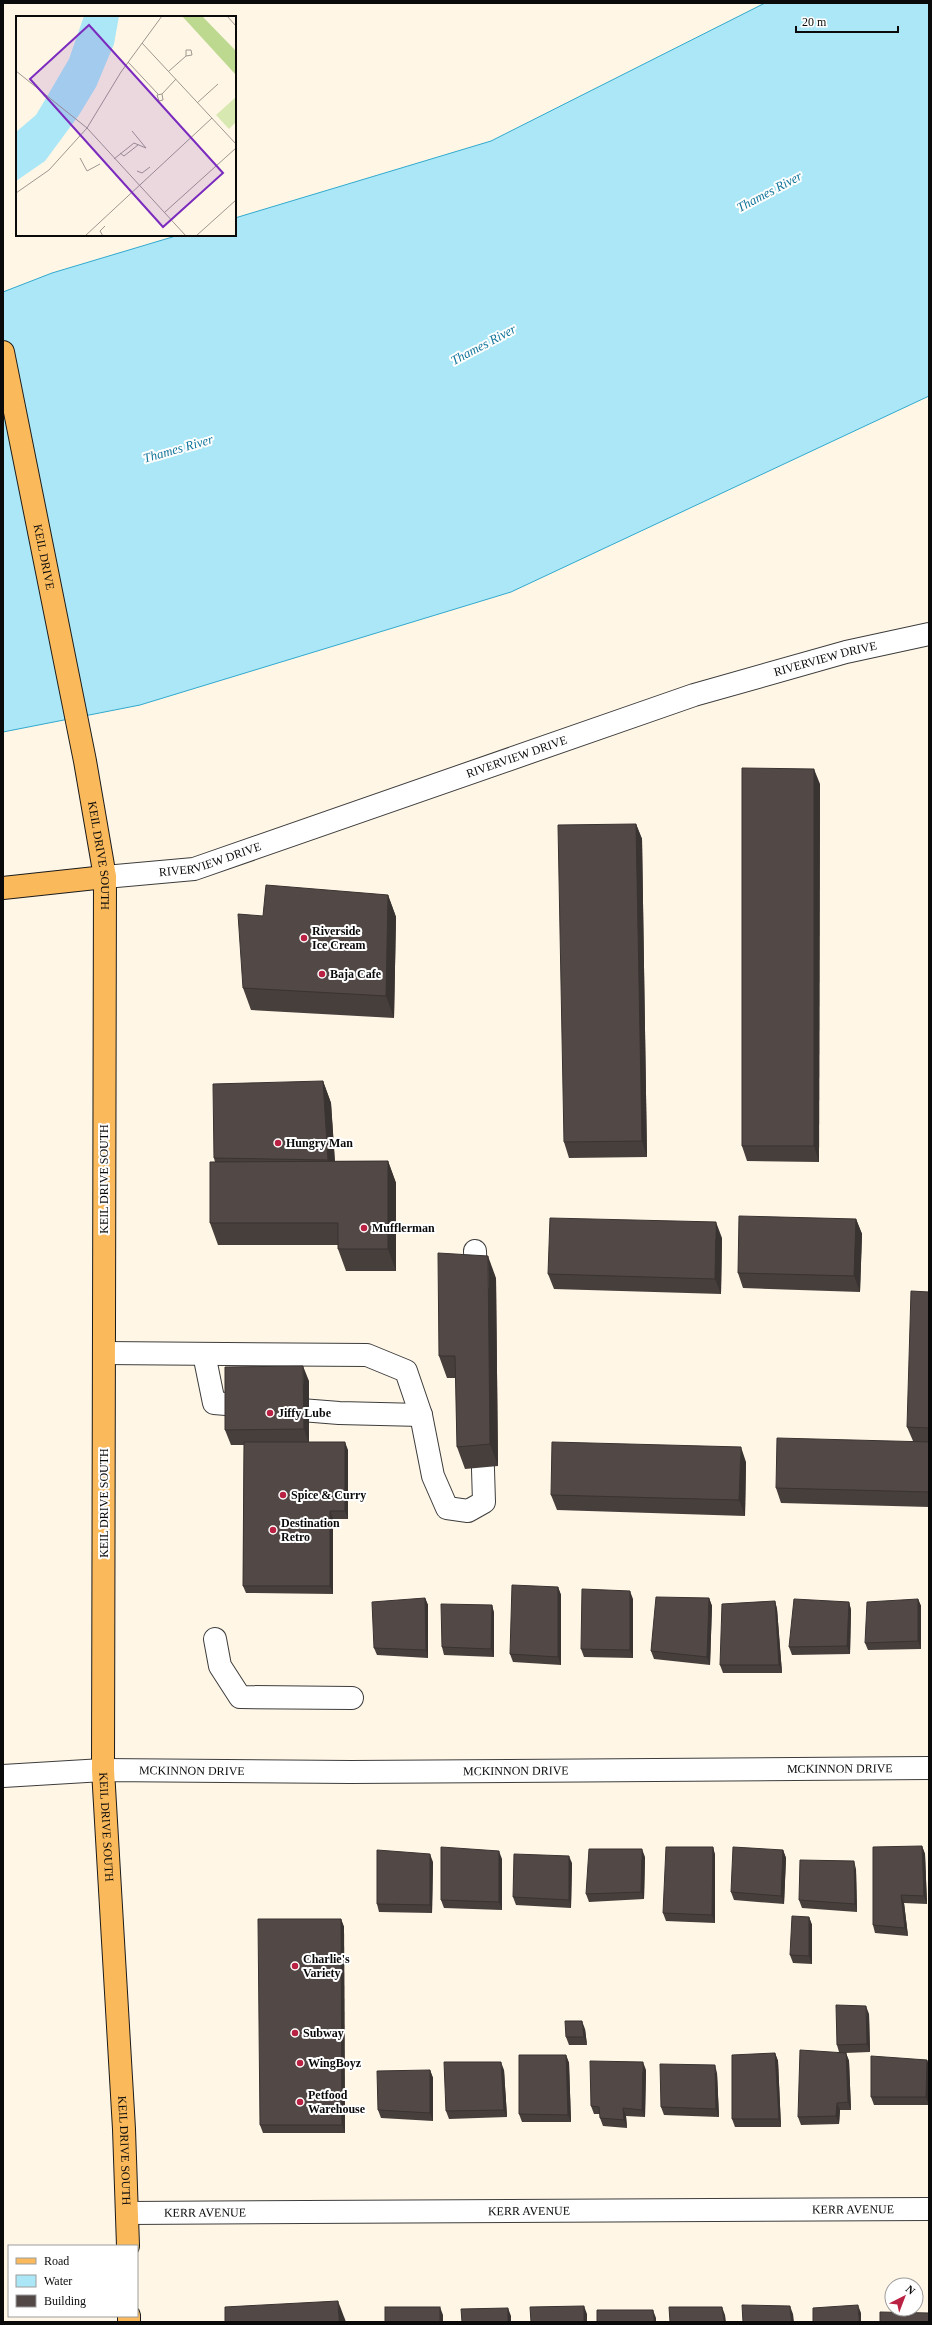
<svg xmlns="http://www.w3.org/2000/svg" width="932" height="2325" viewBox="0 0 932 2325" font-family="'Times New Roman',serif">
<rect width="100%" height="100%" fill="#fff6e6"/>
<!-- water -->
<path fill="#abe7f6" stroke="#31a9ce" d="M765,3H929V396L511,592L140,705L3,732V292L52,273L179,235H235V218L491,141Z"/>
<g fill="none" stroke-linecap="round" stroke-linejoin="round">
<defs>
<g id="minor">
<path id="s1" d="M105,877L194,869L694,695L846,652L929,634"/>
<path d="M475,1251L476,1284"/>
<path d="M104,1353L367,1355L406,1371L421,1415L433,1476L447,1508L468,1511L484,1502L482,1437"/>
<path d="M204,1354L214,1403L339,1413L421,1415"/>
<path d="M215,1639L220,1666L240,1697L352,1698"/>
<path id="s2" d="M3,1776L103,1770L351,1772L929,1768"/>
<path id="s3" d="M128,2213L929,2209"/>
</g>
<g id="major">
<path id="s4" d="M3,352L85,761L105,877L103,1770L124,2129L128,2246"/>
<path d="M3,888L105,877"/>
<path d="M129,2316V2322"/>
</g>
</defs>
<!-- minor casing -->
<use href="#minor" stroke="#3d3d3d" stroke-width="24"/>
<!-- major casing -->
<use href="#major" stroke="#1b1b1b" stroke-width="24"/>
<!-- minor -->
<use href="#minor" stroke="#fff" stroke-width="22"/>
<!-- major -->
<use href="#major" stroke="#fab95b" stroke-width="22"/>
</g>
<!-- wall -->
<g fill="#473f3c">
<path d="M820,784L819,1162L747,1161L742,1146Z"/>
<path d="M636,824L642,839L647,1157L569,1158L564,1142Z"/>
<path d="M388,895L396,917L394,1018L251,1010L243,988L263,916Z"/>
<path d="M323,1081L331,1103L335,1161H388L396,1183V1271H346L338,1249V1245H218L210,1223L215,1162L214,1158Z"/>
<path d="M856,1219L862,1234L860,1292L743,1288L738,1273Z"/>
<path d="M722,1238L721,1294L554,1289L548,1274Z"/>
<path d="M496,1278L498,1466L465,1469L457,1447L456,1378H447L439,1356Z"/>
<path d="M929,1292V1507L781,1503L776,1488L913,1441L907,1427Z"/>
<path d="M309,1381V1442L348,1450V1519H333V1594L246,1593L243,1586L244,1445H231L225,1430Z"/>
<path d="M746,1462L745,1516L557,1510L551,1495Z"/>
<path d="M558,1587L561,1595V1665L513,1662L510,1654Z"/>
<path d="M425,1598L428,1605V1658L377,1655L374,1648Z"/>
<path d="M709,1598L712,1606L710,1665L654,1659L651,1651Z"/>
<path d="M633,1599V1658L584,1657L581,1649Z"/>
<path d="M918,1599L921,1606V1649L868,1650L865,1643Z"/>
<path d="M775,1601L777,1609L782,1673H723L720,1665Z"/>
<path d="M849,1602L851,1610L850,1654L792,1655L789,1647Z"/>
<path d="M492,1605L494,1613V1657L444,1655L442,1647Z"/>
<path d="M922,1846L925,1854L927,1904L904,1903L908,1936L875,1933L873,1925Z"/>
<path d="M713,1847L715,1855V1923L666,1921L663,1913Z"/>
<path d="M783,1850L786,1858L784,1904L734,1900L731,1892Z"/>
<path d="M645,1857L644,1899L589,1902L586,1894Z"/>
<path d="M502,1859V1910L444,1908L441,1900Z"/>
<path d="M433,1862L432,1913L379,1912L377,1904Z"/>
<path d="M572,1863L571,1908L516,1905L513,1897Z"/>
<path d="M856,1869L857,1912L802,1908L799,1900Z"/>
<path d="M809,1917L812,1925V1964L793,1963L790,1955Z"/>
<path d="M341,1919L344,1927L345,2133H263L260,2125Z"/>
<path d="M869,2014L870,2052L845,2053H846L849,2061L851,2110H840L839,2124L801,2125L798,2117L839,2052L837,2045Z"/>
<path d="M585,2029L587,2045H569L566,2037Z"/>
<path d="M775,2053L778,2061L781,2127H735L732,2119Z"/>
<path d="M566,2055L569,2063L571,2122H522L519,2114Z"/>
<path d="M927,2060L929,2066V2105H874L871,2097Z"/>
<path d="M430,2070L433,2078V2121L381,2118L378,2110Z"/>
<path d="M504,2070L507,2117L449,2119L446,2111Z"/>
<path d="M646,2070L645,2117L626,2116L627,2128L603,2126L600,2118V2114H594L591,2106Z"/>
<path d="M717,2073L719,2117L664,2115L661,2107Z"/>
</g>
<!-- shaded-wall -->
<g fill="#393331">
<path d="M814,769L820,784L819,1162L814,1146Z"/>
<path d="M636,824L642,839L647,1157L642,1141Z"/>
<path d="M388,895L396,917L394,1018L386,996Z"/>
<path d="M323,1081L331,1103L336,1181L328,1160Z"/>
<path d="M388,1161L396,1183V1271L388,1249Z"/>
<path d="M856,1219L862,1234L860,1292L854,1276Z"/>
<path d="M716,1222L722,1238L721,1294L715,1279Z"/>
<path d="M488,1256L496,1278L498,1466L490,1444Z"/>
<path d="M303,1366L309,1381V1444L304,1429Z"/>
<path d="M345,1442L348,1450V1519L345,1511Z"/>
<path d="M741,1447L746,1462L745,1516L739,1500Z"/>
<path d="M330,1511L333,1519V1594L330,1586Z"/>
<path d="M558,1587L561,1595V1665L558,1657Z"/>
<path d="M630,1591L633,1599V1658L630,1650Z"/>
<path d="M425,1598L428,1605V1658L426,1650Z"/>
<path d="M709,1598L712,1606L710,1665L707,1657Z"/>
<path d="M918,1599L921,1606V1649L918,1641Z"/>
<path d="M775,1601L777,1609L782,1673L779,1665Z"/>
<path d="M849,1602L851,1610L850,1654L847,1646Z"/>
<path d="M492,1605L494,1613V1657L491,1649Z"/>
<path d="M922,1846L925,1854L927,1904L924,1896Z"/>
<path d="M713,1847L715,1855V1923L712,1915Z"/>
<path d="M642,1849L645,1857L644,1899L641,1892Z"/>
<path d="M783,1850L786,1858L784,1904L781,1896Z"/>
<path d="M499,1851L502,1859V1910L499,1902Z"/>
<path d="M430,1854L433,1862L432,1913L430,1905Z"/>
<path d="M569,1856L572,1863L571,1908L569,1900Z"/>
<path d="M854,1861L856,1869L857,1912L855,1904Z"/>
<path d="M901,1895L904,1903L908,1936L905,1928Z"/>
<path d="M809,1917L812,1925V1964L809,1956Z"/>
<path d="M341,1919L344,1927L345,2133L342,2125Z"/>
<path d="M866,2006L869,2014L870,2052L867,2044Z"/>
<path d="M582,2021L585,2029L587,2045L584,2037Z"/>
<path d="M775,2053L778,2061L781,2127L779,2119Z"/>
<path d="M846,2053L849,2061L851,2110L848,2102Z"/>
<path d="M566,2055L569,2063L571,2122L568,2115Z"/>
<path d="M927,2060L929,2066V2105L926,2097Z"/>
<path d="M501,2062L504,2070L507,2117L504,2110Z"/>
<path d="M643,2062L646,2070L645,2117L642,2110Z"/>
<path d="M715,2065L717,2073L719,2117L716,2109Z"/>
<path d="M430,2070L433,2078V2121L430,2113Z"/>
<path d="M837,2103L840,2110L839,2124L836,2116Z"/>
<path d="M623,2108L626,2116L627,2128L624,2120Z"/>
<path d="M338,2301L346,2322H339Z"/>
<path d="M858,2305L861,2313V2322H859Z"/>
<path d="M584,2306L587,2314V2322H584Z"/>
<path d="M790,2306L793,2314L794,2322H791Z"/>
<path d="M440,2307L443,2315V2322H440Z"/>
<path d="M722,2307L725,2315L726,2322H724Z"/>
<path d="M508,2308L511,2316V2322H508Z"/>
<path d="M653,2310L656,2318V2322H654Z"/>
</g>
<!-- building -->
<g fill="#524946" stroke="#393331">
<path d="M742,768L814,769V1146H742Z"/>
<path d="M636,824L642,1141L564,1142L558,825Z"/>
<path d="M266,885L388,895L386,996L243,988L238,914L263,916Z"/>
<path d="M323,1081L328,1160L214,1158L213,1084Z"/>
<path d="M388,1161V1249H338V1223H210V1162Z"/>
<path d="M739,1216L856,1219L854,1276L738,1273Z"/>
<path d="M550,1218L716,1222L715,1279L548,1274Z"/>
<path d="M438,1253L488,1256L490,1444L457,1447L455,1356H439Z"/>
<path d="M911,1291L929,1292V1428L907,1427Z"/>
<path d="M303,1366L304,1429L225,1430V1367Z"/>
<path d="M777,1438L929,1442V1492L776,1488Z"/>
<path d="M244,1442H345V1511H330V1586H243Z"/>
<path d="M552,1442L741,1447L739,1500L551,1495Z"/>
<path d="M512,1585L558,1587V1657L510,1654Z"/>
<path d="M582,1589L630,1591V1650L581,1649Z"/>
<path d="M656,1597L709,1598L707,1657L651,1651Z"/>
<path d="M425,1598L426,1650L374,1648L372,1602Z"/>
<path d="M794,1599L849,1602L847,1646L789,1647Z"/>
<path d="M918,1599V1641L865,1643L867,1602Z"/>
<path d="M775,1601L779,1665H720L722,1604Z"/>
<path d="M441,1604L492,1605L491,1649L442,1647Z"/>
<path d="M922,1846L924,1896L901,1895L905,1928L873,1925V1847Z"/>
<path d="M441,1847L499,1851V1902L441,1900Z"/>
<path d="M666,1847H713L712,1915L663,1913Z"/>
<path d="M733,1847L783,1850L781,1896L731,1892Z"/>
<path d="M589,1849H642L641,1892L586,1894Z"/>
<path d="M377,1850L430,1854V1905L377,1904Z"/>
<path d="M514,1854L569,1856V1900L513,1897Z"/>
<path d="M800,1860L854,1861L855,1904L799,1900Z"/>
<path d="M792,1916L809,1917V1956L790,1955Z"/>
<path d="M258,1919H341L342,2125H260Z"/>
<path d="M836,2005L866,2006L867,2044L837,2045Z"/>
<path d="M565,2021H582L584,2037H566Z"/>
<path d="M800,2050L846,2053L848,2102L837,2103L836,2116L798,2117Z"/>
<path d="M775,2053L779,2119H732V2055Z"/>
<path d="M519,2055H566L568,2115L519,2114Z"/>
<path d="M871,2056L927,2060L926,2097H871Z"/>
<path d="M590,2061L643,2062L642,2110L623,2108L624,2120L600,2118L599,2107L591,2106Z"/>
<path d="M444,2062H501L504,2110L446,2111Z"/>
<path d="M660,2064L715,2065L716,2109L661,2107Z"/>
<path d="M430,2070V2113L378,2110L377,2071Z"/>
<path d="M338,2301L339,2322H225V2307Z"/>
<path d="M742,2305L790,2306L791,2322H743Z"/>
<path d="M858,2305L859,2322H813V2308Z"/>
<path d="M584,2306V2322H531L530,2307Z"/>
<rect x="385" y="2307" width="55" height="15"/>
<path d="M669,2307H722L724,2322H670Z"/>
<path d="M508,2308V2322H462L461,2309Z"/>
<path d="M597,2310H653L654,2322H597Z"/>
<path d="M880,2312L929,2313V2322H880Z"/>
</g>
<!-- markers -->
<g fill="#b92242" stroke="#fff" stroke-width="1.5">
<circle cx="304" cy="938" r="4"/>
<circle cx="322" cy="974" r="4"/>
<circle cx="278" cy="1143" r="4"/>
<circle cx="364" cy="1228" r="4"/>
<circle cx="270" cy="1413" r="4"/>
<circle cx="283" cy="1495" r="4"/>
<circle cx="273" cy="1530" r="4"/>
<circle cx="295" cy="1966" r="4"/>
<circle cx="295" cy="2033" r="4"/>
<circle cx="300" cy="2063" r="4"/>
<circle cx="300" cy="2102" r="4"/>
</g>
<g text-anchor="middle" stroke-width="4" stroke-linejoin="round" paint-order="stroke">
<!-- street labels -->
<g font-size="12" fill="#0a0a0a" stroke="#fff">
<text dy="4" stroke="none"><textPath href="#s4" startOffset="209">KEIL DRIVE</textPath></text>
<text dy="4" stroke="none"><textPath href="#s1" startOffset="755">RIVERVIEW DRIVE</textPath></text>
<text dy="4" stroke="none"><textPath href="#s1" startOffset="431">RIVERVIEW DRIVE</textPath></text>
<text dy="4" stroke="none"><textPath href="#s4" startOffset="513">KEIL DRIVE SOUTH</textPath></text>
<text dy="4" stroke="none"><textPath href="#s1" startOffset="107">RIVERVIEW DRIVE</textPath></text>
<text transform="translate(104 1179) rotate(-90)" y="4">KEIL DRIVE SOUTH</text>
<text transform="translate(104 1503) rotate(-90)" y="4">KEIL DRIVE SOUTH</text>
<text dy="4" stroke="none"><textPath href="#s2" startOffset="837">MCKINNON DRIVE</textPath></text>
<text dy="4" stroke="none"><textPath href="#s2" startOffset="513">MCKINNON DRIVE</textPath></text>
<text dy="4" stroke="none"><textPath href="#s2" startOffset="189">MCKINNON DRIVE</textPath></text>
<text dy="4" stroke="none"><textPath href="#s4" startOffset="1485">KEIL DRIVE SOUTH</textPath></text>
<text dy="4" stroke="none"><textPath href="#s4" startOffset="1809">KEIL DRIVE SOUTH</textPath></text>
<text dy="4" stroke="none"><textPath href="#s3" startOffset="725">KERR AVENUE</textPath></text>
<text dy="4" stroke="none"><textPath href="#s3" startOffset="401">KERR AVENUE</textPath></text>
<text dy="4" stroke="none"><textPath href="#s3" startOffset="77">KERR AVENUE</textPath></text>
</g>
<!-- poi labels -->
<g font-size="12" font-weight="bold" fill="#0a0a0a" stroke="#fff" text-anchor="start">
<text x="312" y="935">Riverside<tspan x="312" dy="14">Ice Cream</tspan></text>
<text x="330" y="978">Baja Cafe</text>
<text x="286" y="1147">Hungry Man</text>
<text x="372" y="1232">Mufflerman</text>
<text x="278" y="1417">Jiffy Lube</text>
<text x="291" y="1499">Spice &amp; Curry</text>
<text x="281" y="1527">Destination<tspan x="281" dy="14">Retro</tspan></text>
<text x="303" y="1963">Charlie's<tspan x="303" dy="14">Variety</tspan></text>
<text x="303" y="2037">Subway</text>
<text x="308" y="2067">WingBoyz</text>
<text x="308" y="2099">Petfood<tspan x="308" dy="14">Warehouse</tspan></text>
</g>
<!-- water labels -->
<g font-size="13" font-style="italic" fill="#13769b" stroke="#fff">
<text transform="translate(769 191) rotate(-28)" y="5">Thames River</text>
<text transform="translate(483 344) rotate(-28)" y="5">Thames River</text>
<text transform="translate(178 448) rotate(-16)" y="5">Thames River</text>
</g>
</g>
<!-- overview -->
<g transform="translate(16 16)">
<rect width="220" height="220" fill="#fff6e6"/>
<path d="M220,81V106L213,113L200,99Z" fill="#d7e8b1"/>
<path d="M166,0H186L220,35V59Z" fill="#bdd990"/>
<path d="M68,0H103L98,28L80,71L63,99L29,145L0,165V116L20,99L26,89L53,43Z" fill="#abe7f6"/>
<path fill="none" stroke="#9d988e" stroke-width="1" d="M211,0L220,10M126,27L220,128M112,46L142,78M0,55L71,112L170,220M153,55L170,40L176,39L175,34H170V40M146,78L147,84L143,85L141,79L146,78L160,63M181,87L202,68M71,112L105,56L146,0M104,137L108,140L122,129M64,142L71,155L84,148M98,143L118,127L130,132L116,115M121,155L126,157L134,151M0,177L33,154L71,112M149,196L220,132M69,220L196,102M87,220L84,215L89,210M180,220L220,184"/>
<path fill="#7b2cbf" fill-opacity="0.15" stroke="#7b2cbf" stroke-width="2" d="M73,9L207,157L147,211L14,63Z"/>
<rect width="220" height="220" fill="none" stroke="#0a0a0a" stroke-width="2"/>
</g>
<!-- border -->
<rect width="932" height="2325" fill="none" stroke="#0a0a0a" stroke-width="8"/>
<!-- legend -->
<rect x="8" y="2245" width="130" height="72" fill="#ffffff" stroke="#9d9d9d"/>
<rect x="16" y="2258" width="20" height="6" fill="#fab95b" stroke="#9d9d9d"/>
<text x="44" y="2265" font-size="12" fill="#0a0a0a">Road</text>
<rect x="16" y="2275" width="20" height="12" fill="#abe7f6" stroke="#9d9d9d"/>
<text x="44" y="2285" font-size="12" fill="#0a0a0a">Water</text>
<rect x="16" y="2295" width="20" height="12" fill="#524946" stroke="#9d9d9d"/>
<text x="44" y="2305" font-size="12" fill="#0a0a0a">Building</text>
<!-- north arrow -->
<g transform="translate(904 2297) rotate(42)"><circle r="19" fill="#ffffff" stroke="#9d9d9d"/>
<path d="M0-3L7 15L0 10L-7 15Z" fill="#b92242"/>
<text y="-6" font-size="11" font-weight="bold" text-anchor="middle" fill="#0a0a0a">N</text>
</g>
<!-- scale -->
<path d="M796 26v6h102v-6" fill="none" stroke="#0a0a0a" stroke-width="2"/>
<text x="802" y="26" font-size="12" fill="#0a0a0a" stroke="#ffffff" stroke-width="3" paint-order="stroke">20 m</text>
</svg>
